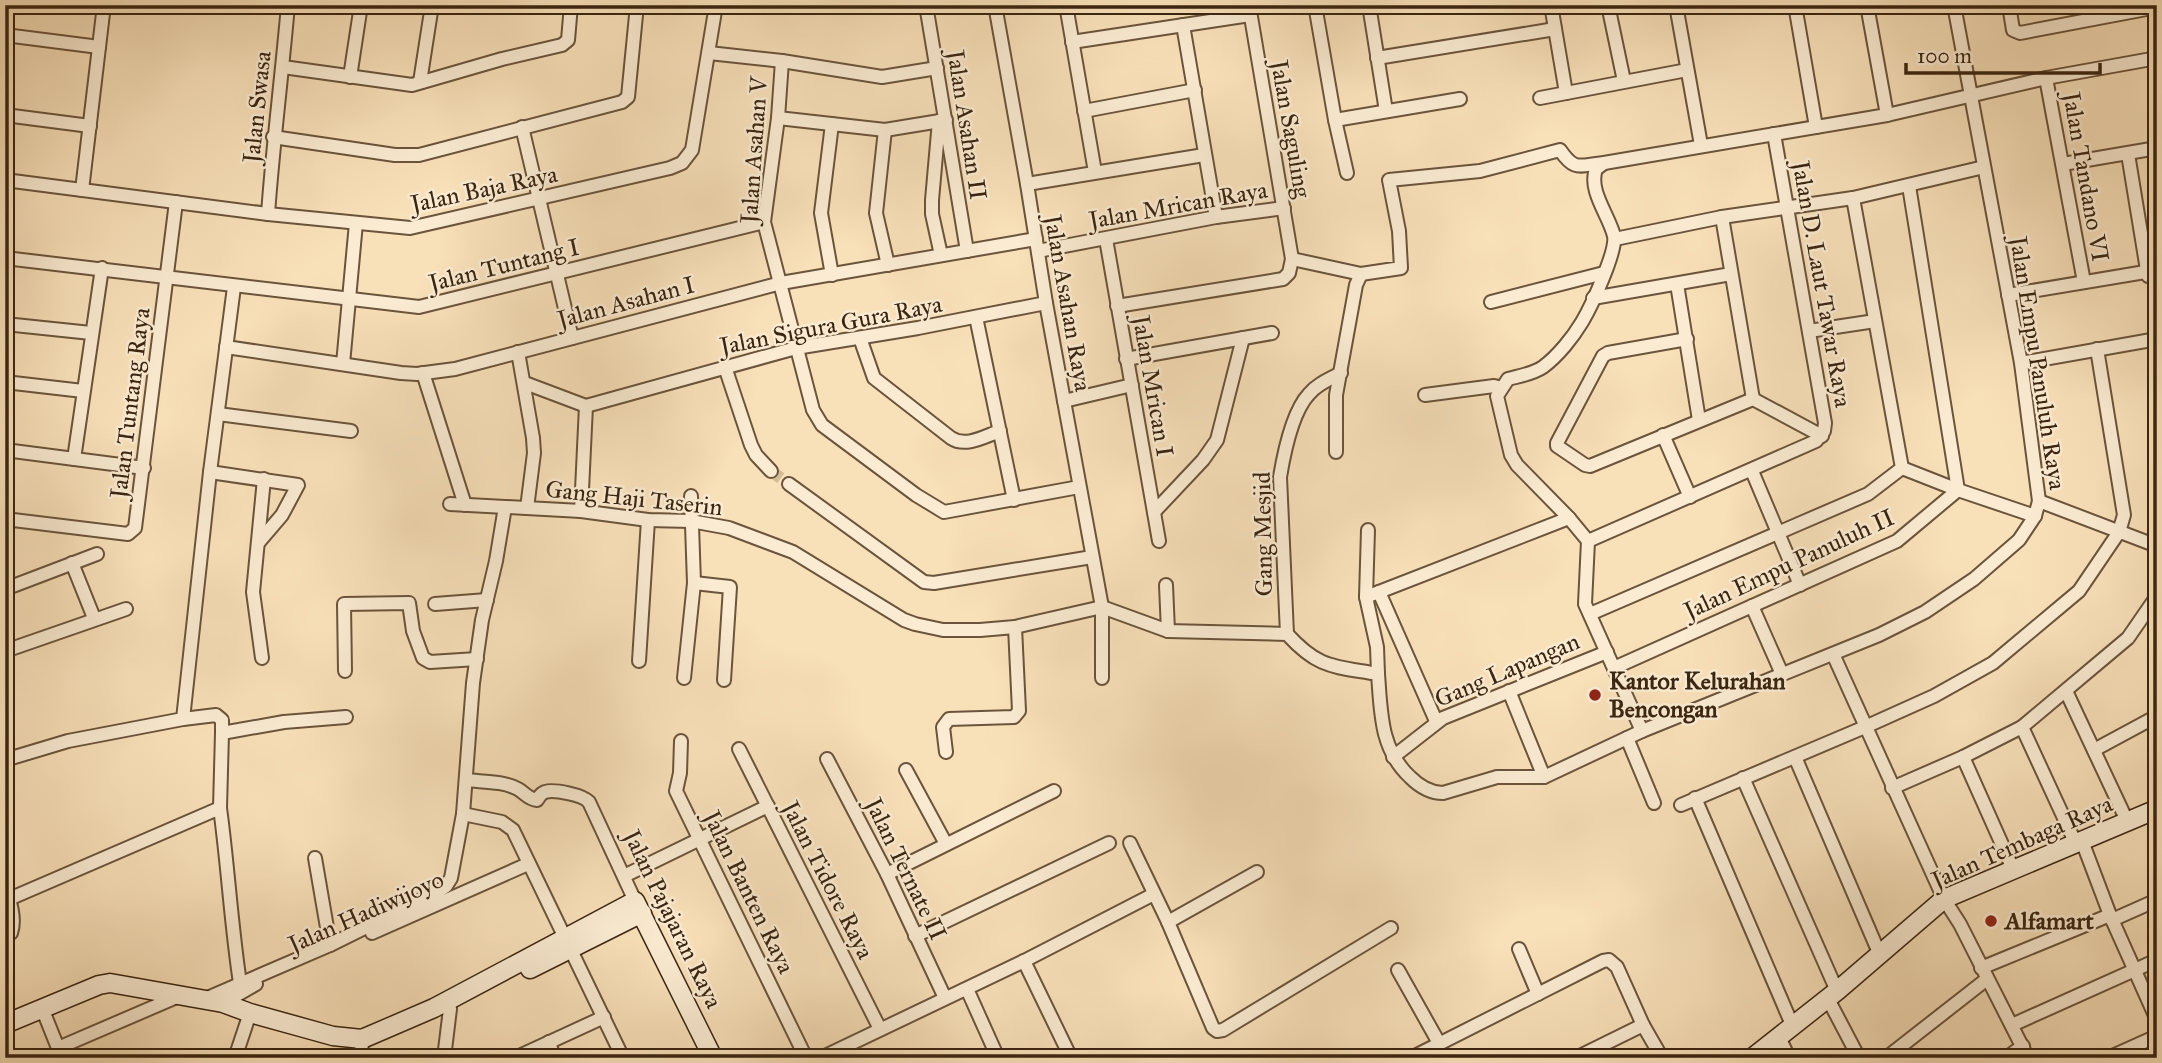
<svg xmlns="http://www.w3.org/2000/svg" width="2162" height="1063" viewBox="0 0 2162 1063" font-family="'IM FELL Great Primer',serif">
<rect width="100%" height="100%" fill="#f8e0b9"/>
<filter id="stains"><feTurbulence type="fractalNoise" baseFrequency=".00286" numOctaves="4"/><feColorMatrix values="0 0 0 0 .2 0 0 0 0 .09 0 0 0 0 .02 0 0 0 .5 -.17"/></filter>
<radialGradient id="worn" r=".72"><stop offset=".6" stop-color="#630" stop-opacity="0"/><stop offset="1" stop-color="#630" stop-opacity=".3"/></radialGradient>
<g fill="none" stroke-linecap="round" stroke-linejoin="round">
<!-- street-tunnel -->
<path stroke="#d2bb97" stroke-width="12" stroke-dasharray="12 6" stroke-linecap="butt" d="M771,471L789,484"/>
<defs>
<g id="street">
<path d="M861,5H887"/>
<path d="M926,5L967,251"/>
<path d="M995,5L1027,184L1046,303L1102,607V678"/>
<path d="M1066,5L1095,172"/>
<path d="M1315,5L1335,120L1347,173"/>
<path d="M1369,5L1386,111"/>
<path d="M1551,5L1566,93"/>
<path d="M1608,5L1624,81"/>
<path d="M1676,5L1701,145"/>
<path d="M1795,5L1816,127"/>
<path d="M1867,5L1887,115"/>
<path d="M2009,5L2013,30L2020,33L2157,7"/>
<path d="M1183,25L1216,217"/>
<path d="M5,35L99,47"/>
<path d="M1072,42L1250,15"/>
<path d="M709,53L782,61L882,77L937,68"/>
<path d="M1377,58L1555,29"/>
<path d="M782,61L778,118L764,222L813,410L822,425L916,495L944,512L1079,487"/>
<path d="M283,67L412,85L502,59L562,45L568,40L571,5"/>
<path d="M350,77L361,5"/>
<path d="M2046,78L2084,282"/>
<path d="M420,82L432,5"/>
<path d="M1540,98L1687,70"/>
<path d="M1084,111L1195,90"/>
<path d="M5,115L90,126"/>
<path d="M778,118L885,130L946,120"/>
<path d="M1335,120L1460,99"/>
<path d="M939,121L932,200V214L941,255"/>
<path d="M832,124L821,213L832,275"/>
<path d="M522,127L572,338"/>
<path d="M885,130L876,213L888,265"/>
<path d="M273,137L395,155H419L622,102L628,97L637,5"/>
<path d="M2128,154L2148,276"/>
<path d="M1604,163L1596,169C1588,191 1609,215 1614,236C1617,251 1591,307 1582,322C1573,337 1558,356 1543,367C1533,374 1519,376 1508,379L1497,396L1511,455L1517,465L1569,518L1588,541L1585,604L1642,731"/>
<path d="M2063,164L2157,148"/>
<path d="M5,180L268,214L410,228L670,168L682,163L692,150L716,5"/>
<path d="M1027,184L1204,155"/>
<path d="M82,190L104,5"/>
<path d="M268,214C273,144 282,75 288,5"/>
<path d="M1106,239L1159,541"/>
<path d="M1615,239L1722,217L1853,198L1984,167"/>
<path d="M1038,251L1216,217L1284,208"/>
<path d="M5,258L419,307L764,222"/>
<path d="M1292,259L1361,274L1356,285L1336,395V452"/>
<path d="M1361,274L1401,268L1399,231L1389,180L1480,171L1560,150C1575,172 1579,165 1604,163L1887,115L2046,78L2157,58"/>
<path d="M1677,284L1699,420"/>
<path d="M2008,295L2157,270"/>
<path d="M1593,298L1731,274"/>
<path d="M1491,302L1604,273"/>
<path d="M1117,306L1283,279L1289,273L1292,259L1249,5"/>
<path d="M976,317L1014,500"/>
<path d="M5,324L91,333"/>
<path d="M1809,331L1875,321"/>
<path d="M860,338L874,378L951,438C966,448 985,436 1000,431"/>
<path d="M1687,339L1608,353L1603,356L1557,443V446L1585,465L1590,466L1753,399L1722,217"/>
<path d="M226,347L401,373L417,374L455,369L781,283L1036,239"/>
<path d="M518,352L533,438L534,453L527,508"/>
<path d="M1126,359L1272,333"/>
<path d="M2021,363L2157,339"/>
<path d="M343,364L356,223"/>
<path d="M725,367L751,445L756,455L771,471"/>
<path d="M423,373L465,505"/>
<path d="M5,382L83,391"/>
<path d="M525,383L586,406"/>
<path d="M1425,395L1494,386L1501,388"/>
<path d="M1753,399L1822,436"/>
<path d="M1064,401L1132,385"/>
<path d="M586,406L796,348L918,328L1046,303"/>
<path d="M218,414L351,431"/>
<path d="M1663,435L1690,497"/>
<path d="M5,450L144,468"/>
<path d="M74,459L102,268"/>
<path d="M1902,468L1958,490L2035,516"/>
<path d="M1752,471L1800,585"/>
<path d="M210,472L298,485L282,515L258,543"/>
<path d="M789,484L924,582L934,583L1092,557"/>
<path d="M2039,501L2157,546"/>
<path d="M450,504L581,511L648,520L691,521L729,528L793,552L904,620L915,624L943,630H980L1015,627L1102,607L1168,631L1287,634C1319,669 1333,666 1378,674C1381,712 1380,749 1410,777C1419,786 1430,793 1443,793L1497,777H1544L1642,731L1879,635L1925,612L1974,579L2019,540L2035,516L2039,501L2021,363L1954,5"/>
<path d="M581,511L586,406"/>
<path d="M1154,512L1203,460L1217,440L1243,338"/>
<path d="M5,519L128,534L135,528L176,202"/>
<path d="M1588,541L1816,441L1824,431L1825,423L1774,134"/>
<path d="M72,563L94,618"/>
<path d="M694,583L730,587L724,680"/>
<path d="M1166,585L1168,631"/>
<path d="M5,589L97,554"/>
<path d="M1379,592L1436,721"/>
<path d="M1366,597L1368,530"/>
<path d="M435,604L487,600"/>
<path d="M1752,606L1782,674"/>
<path d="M1590,614L1868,494L1902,468L1853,198"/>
<path d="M1287,634L1280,477C1284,453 1292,412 1309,394C1317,384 1330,379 1341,373"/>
<path d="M5,651L126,609"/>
<path d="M1833,654L1944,899L1960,924L2028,1058"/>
<path d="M262,658L253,592L264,479"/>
<path d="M639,661L648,520"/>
<path d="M1616,667L1897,541L1958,490L1909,186"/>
<path d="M345,671L344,604L409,603L413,631L423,658L430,662L477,659"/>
<path d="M1378,674L1377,647L1366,597L1569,518"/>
<path d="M684,678L694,583L691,496"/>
<path d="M1509,691L1544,777"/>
<path d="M2066,691L2127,821"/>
<path d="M183,719L216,715L222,720V733L284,722L346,717"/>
<path d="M2022,727L2076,844"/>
<path d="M1627,738L1654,803"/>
<path d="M681,741L680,773L676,791L806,1058"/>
<path d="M739,749L880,1029"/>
<path d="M2094,750L2157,716"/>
<path d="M946,752L943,727L949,719L1014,717L1019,711L1015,627"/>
<path d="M1393,757L1443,718L1607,652"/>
<path d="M1795,757L1880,955"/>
<path d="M1963,757L2013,869"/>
<path d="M8,759L68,741L183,719L210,472L234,287"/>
<path d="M827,759L887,874L945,998"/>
<path d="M906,770L946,844"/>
<path d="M1743,778L1837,991"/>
<path d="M466,780C483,782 503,781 518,789C525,793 528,799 537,800C540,796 540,794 545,792C554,789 583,795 589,802L635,901"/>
<path d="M1892,788L1963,757L2022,727L2128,638L2157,596"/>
<path d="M1695,798L1793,1027"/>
<path d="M1681,805L1865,727L1934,696L1993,663L2079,591L2119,532L2124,515L2097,349"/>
<path d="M220,808L222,733"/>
<path d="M463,814L502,822L513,830L623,1058"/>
<path d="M2082,841L2110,915L2157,1020"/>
<path d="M1130,843L1168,922L1257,872"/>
<path d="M315,858L330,945"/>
<path d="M887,874L1054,791"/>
<path d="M624,876L768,806"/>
<path d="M5,887C10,901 16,919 11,933L5,936"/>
<path d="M9,899L220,808C228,866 231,924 240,983"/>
<path d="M2112,920L2157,900"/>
<path d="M1168,922L1213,1028L1217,1031L1223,1030L1391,928"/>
<path d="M372,933L528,864"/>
<path d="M915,936L1109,843"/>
<path d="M1519,949L1538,994"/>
<path d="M1024,961L1071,1058"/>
<path d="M1981,968L2110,915"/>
<path d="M1398,970L1439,1043"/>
<path d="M967,989L998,1058"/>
<path d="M205,999L330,945L439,891L446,886L451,878L463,814L473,683L482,620L496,561L505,507"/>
<path d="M1828,999L1859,1058"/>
<path d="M223,1003L256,984"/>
<path d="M42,1008L62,1058"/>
<path d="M2012,1025L2157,960"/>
<path d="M1779,1037L1789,1058"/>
<path d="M549,1042L554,1058"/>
<path d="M58,1048L179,996"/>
<path d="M235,1058L250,1013"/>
<path d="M361,1058L362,1039"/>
<path d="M444,1058L450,1009L448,999"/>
<path d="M515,1058L604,1017"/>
<path d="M821,1058L1024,961L1154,894"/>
<path d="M1411,1058L1603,961L1609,960L1617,967L1643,1025L1662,1058"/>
<path d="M1576,1058L1643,1025"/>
<path d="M1886,1058L1987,979"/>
<path d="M2006,1058L2023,1046"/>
<path d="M2108,1058L2157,1036"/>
</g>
<g id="secondary">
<path d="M530,969L642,913"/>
<path d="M5,1024L99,985L110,983L223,1003L250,1013L333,1036L362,1039L434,1008L635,901L713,1058"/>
<path d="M1752,1058L1837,991L1944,899L2157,809"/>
</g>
</defs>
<!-- street casing -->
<use href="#street" stroke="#6a543b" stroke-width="16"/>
<!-- secondary casing -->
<use href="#secondary" stroke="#3a2511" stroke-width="21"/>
<!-- street -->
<use href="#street" stroke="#faebd2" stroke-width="12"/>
<!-- secondary -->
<use href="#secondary" stroke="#faebd2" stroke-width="18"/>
</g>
<!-- markers -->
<g fill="#8f2418" stroke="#faebd2" stroke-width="2.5">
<circle cx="1595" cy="695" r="7"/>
<circle cx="1991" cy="921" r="7"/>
</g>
<g text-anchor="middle" stroke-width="5" stroke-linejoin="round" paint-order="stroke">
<!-- street labels -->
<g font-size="24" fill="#3a2511" stroke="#faebd2">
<text transform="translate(257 107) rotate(-84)" y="8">Jalan Swasa</text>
<text transform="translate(967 125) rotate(81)" y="8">Jalan Asahan II</text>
<text transform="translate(1291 129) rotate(80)" y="8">Jalan Saguling</text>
<text transform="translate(754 150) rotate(-86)" y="8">Jalan Asahan V</text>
<text transform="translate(2086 177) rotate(80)" y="8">Jalan Tandano VI</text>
<text transform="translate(484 189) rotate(-12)" y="8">Jalan Baja Raya</text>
<text transform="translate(1178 205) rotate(-10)" y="8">Jalan Mrican Raya</text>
<text transform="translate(504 265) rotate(-14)" y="8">Jalan Tuntang I</text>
<text transform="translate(1822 284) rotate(80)" y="8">Jalan D. Laut Tawar Raya</text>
<text transform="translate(626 302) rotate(-15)" y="8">Jalan Asahan I</text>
<text transform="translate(1068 303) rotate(80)" y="8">Jalan Asahan Raya</text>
<text transform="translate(831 325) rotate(-11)" y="8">Jalan Sigura Gura Raya</text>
<text transform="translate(2038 363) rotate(81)" y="8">Jalan Empu Panuluh Raya</text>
<text transform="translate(1153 386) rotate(80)" y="8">Jalan Mrican I</text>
<text transform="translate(130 403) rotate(-83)" y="8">Jalan Tuntang Raya</text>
<text transform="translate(634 498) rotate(6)" y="8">Gang Haji Taserin</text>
<text transform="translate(1263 534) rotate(-91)" y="8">Gang Mesjid</text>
<text transform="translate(1789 564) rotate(-25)" y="8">Jalan Empu Panuluh II</text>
<text transform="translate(1507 670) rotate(-23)" y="8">Gang Lapangan</text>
<text transform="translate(2022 842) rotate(-24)" y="8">Jalan Tembaga Raya</text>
<text transform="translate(906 869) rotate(64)" y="8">Jalan Ternate II</text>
<text transform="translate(828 880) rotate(63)" y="8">Jalan Tidore Raya</text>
<text transform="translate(749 892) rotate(64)" y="8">Jalan Banten Raya</text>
<text transform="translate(366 912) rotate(-24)" y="8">Jalan Hadiwijoyo</text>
<text transform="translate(673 919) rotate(64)" y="8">Jalan Pajajaran Raya</text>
</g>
<!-- poi labels -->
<g font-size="24" font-weight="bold" fill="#3a2511" stroke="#faebd2" text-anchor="start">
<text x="1609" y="689">Kantor Kelurahan<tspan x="1609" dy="28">Bencongan</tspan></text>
<text x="2005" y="929">Alfamart</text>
</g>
</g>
<!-- margin -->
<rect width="2162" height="1063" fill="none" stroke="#f8e0b9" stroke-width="28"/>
<rect x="7" y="7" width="2148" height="1049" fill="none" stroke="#3a2511" stroke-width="3.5"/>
<rect x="14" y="14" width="2134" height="1035" fill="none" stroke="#3a2511" stroke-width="2"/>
<!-- scale -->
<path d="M1906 63v10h194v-10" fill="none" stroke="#3a2511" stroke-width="3.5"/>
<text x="1917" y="63" font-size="21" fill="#3a2511" stroke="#faebd2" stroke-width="5" paint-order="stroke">100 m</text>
<rect width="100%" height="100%" filter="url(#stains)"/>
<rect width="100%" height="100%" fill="url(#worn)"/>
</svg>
